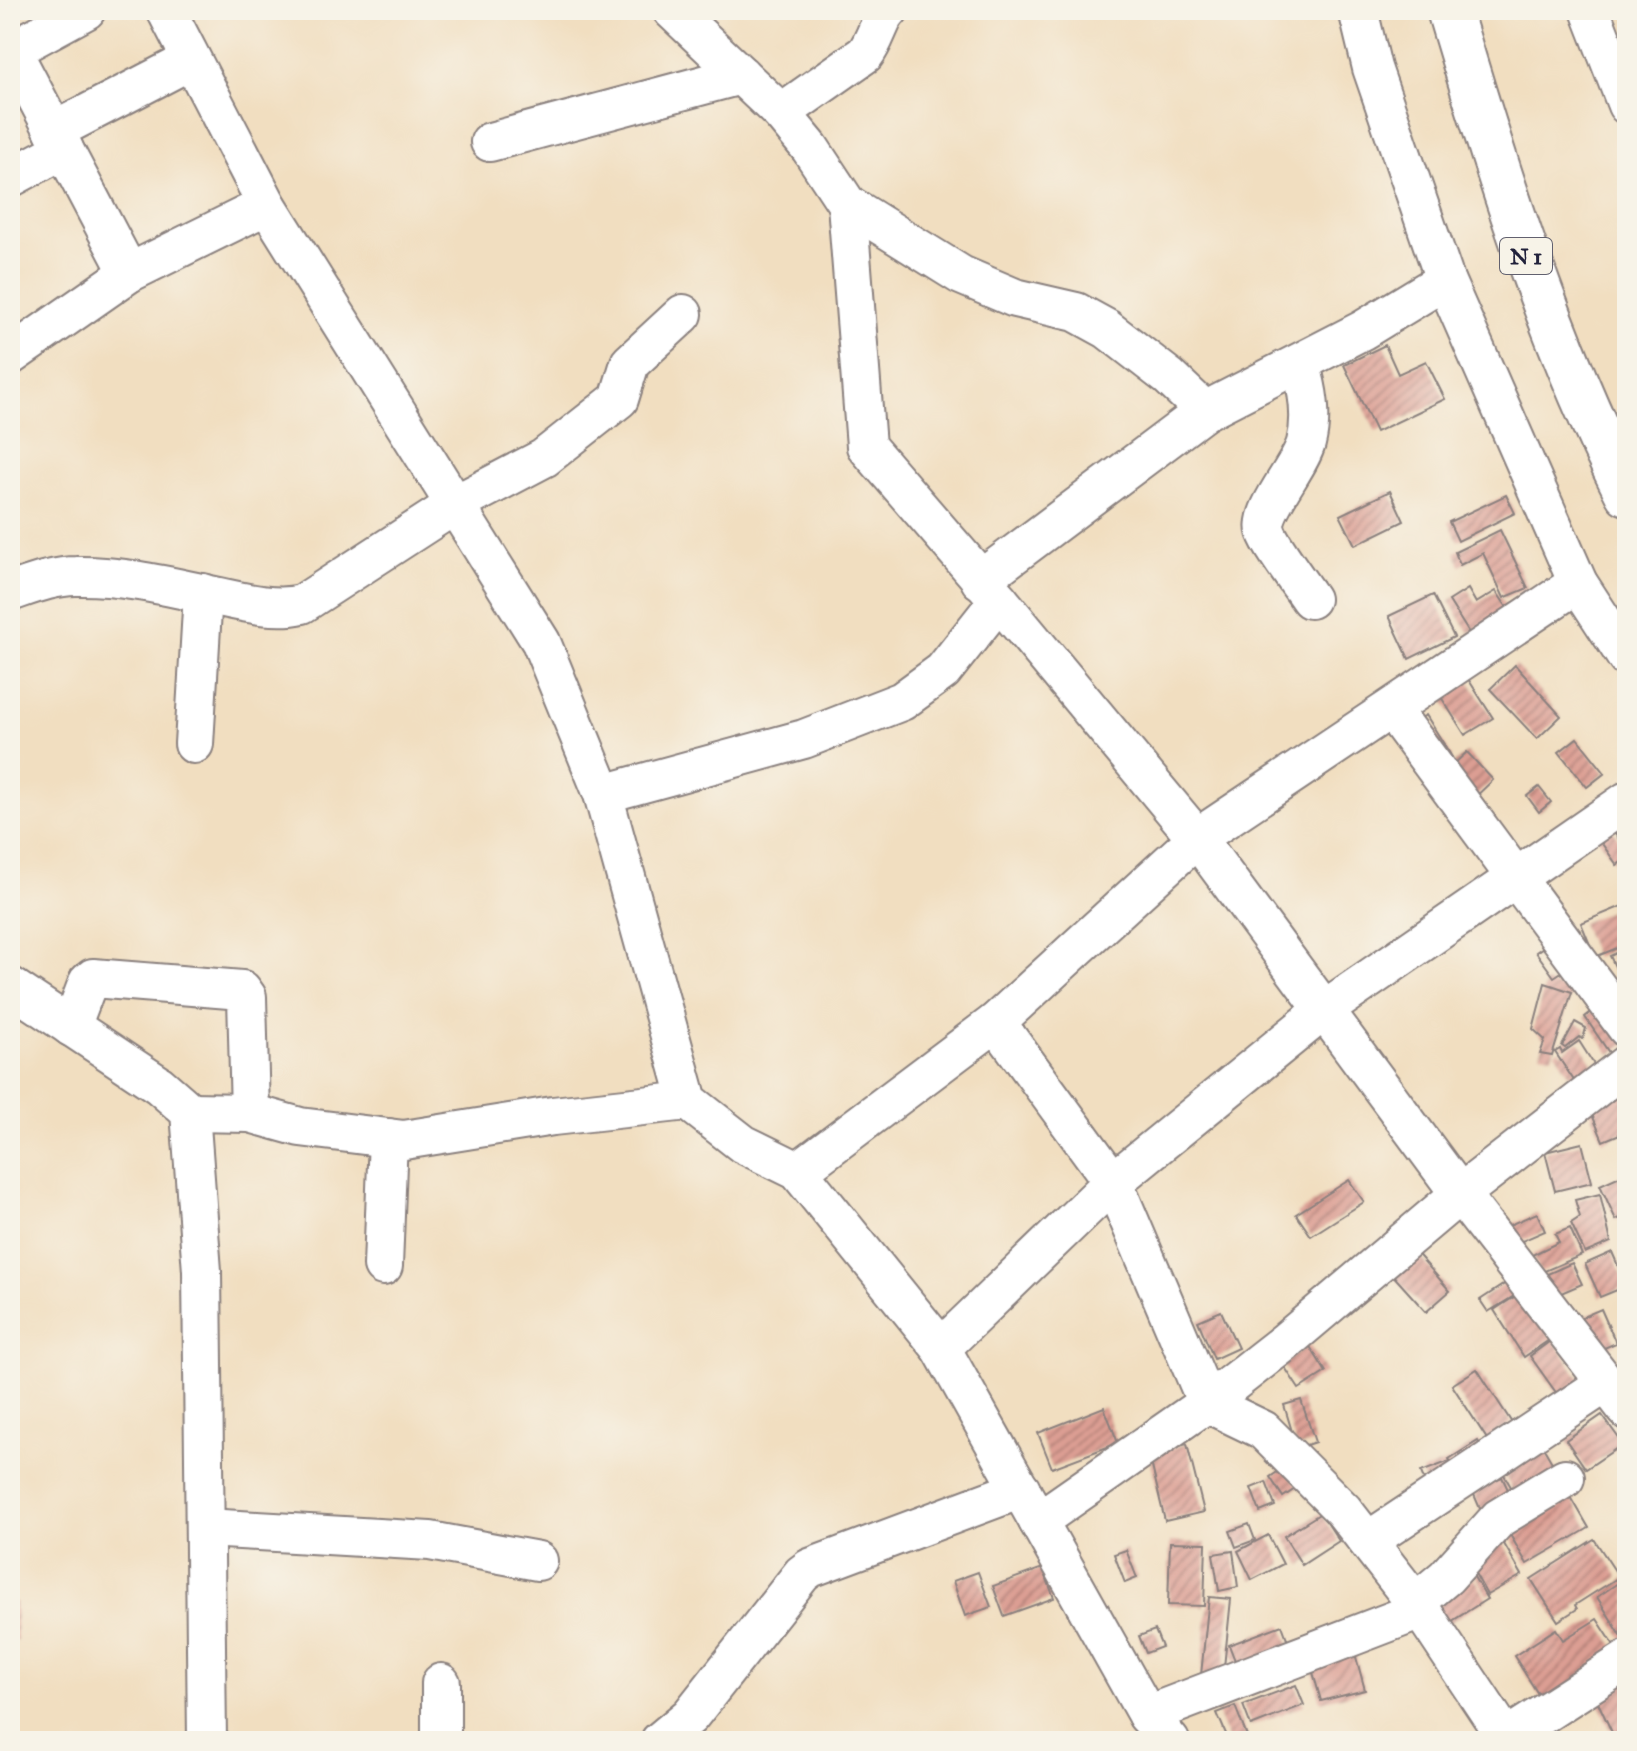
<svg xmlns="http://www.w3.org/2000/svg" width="1637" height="1751" viewBox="0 0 1637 1751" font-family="'IM FELL Great Primer',serif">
<defs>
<pattern id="building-hatch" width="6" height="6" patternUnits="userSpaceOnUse" patternTransform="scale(2)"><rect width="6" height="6" fill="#dc9e93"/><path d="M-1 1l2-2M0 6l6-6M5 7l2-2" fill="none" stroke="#b28079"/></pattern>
</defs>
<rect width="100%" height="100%" fill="#f7f3e8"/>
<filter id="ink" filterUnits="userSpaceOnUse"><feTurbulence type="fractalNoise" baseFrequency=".0125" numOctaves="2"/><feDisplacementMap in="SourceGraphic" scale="16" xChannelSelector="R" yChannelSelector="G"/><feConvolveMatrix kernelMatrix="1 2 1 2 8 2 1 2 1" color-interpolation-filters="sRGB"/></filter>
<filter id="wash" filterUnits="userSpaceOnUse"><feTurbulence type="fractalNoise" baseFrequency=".006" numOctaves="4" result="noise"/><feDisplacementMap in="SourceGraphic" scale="32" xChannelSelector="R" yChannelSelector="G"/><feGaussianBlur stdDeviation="1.8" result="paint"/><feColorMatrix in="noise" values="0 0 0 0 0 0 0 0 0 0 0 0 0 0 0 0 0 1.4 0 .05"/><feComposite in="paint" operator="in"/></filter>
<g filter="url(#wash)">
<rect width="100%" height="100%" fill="#f1dec0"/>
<g id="blocks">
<!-- building -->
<g fill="url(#building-hatch)">
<path d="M1385,345L1398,374L1426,361L1445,399L1376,432L1344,365Z"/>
<path d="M1390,491L1404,521L1355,545L1340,515Z"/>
<path d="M1506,495L1515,513L1458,541L1449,522Z"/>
<path d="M1500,530L1528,588L1504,598L1483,553L1460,565L1455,552Z"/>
<path d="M1468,589L1476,603L1496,591L1508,609L1469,633L1449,601Z"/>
<path d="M1433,595L1454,637L1409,659L1389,616Z"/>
<path d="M1515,665L1561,716L1537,739L1490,689Z"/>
<path d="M1463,671L1493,718L1465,735L1436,689Z"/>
<path d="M1426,715L1452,757L1437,765L1412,723Z"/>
<path d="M1577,738L1605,773L1587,787L1559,752Z"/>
<path d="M1467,752L1493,780L1468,804L1441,776Z"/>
<path d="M1539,787L1551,802L1539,812L1527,796Z"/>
<path d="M1611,828L1627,851V858L1617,865L1598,838Z"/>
<path d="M1627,904V944L1595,957L1581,923Z"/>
<path d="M1552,941L1569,967L1554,977L1536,952Z"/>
<path d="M1627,948V974L1620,977L1610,956Z"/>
<path d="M1545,983L1572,992L1552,1056L1540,1054L1545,1040L1533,1029Z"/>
<path d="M1600,1005L1626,1043L1610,1054L1585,1017Z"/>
<path d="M1575,1022L1586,1028L1583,1039L1579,1037L1565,1048L1562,1046Z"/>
<path d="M1579,1041L1600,1074L1579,1088L1555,1052L1560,1049L1562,1053Z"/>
<path d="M1627,1083V1131L1603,1141L1586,1100Z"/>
<path d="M1582,1143L1592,1182L1555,1191L1545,1152Z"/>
<path d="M1622,1175L1627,1186V1215L1616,1220L1600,1185Z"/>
<path d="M1349,1180L1364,1202L1311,1236L1296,1214Z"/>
<path d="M1600,1194L1611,1242L1585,1253L1571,1223L1580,1217L1575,1200Z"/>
<path d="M1537,1213L1545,1231L1515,1244L1507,1226Z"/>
<path d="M1570,1228L1582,1255L1540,1273L1532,1255L1559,1242L1555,1234Z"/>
<path d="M1414,1250L1450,1291L1426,1312L1390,1272Z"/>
<path d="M1612,1252L1627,1286L1600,1297L1585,1264Z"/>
<path d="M1572,1263L1582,1284L1552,1297L1543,1276Z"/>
<path d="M1506,1283L1514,1296L1488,1312L1480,1300Z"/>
<path d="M1522,1292L1552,1338L1524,1357L1494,1310Z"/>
<path d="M1601,1309L1616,1343L1588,1355L1573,1321Z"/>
<path d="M1221,1311L1238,1348L1214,1359L1198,1321Z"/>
<path d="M1553,1339L1582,1382L1560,1398L1530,1356Z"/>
<path d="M1309,1345L1326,1372L1299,1389L1282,1363Z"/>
<path d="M1477,1369L1512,1423L1487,1439L1452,1385Z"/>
<path d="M1301,1400L1315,1442L1297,1448L1284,1405Z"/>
<path d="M1104,1407L1118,1443L1052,1468L1038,1433Z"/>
<path d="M1602,1415L1623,1444L1586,1469L1566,1440Z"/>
<path d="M1478,1441L1488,1457L1460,1475L1449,1459Z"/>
<path d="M1187,1444L1204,1512L1165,1521L1149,1454Z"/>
<path d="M1543,1447L1558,1473L1516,1496L1502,1471Z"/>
<path d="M1450,1461L1457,1479L1428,1490L1421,1472Z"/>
<path d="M1285,1467L1298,1487L1283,1497L1270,1477Z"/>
<path d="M1502,1477L1512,1498L1481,1511L1472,1490Z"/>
<path d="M1266,1482L1275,1506L1260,1512L1251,1488Z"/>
<path d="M1567,1490L1589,1528L1527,1564L1505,1526Z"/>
<path d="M1321,1513L1339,1541L1302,1565L1284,1536Z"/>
<path d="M1249,1524L1255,1540L1236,1547L1230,1531Z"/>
<path d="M1268,1535L1283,1564L1252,1580L1238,1551Z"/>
<path d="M1500,1537L1522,1575L1487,1595L1471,1566Z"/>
<path d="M1594,1539L1619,1577L1575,1605L1577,1609L1558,1621L1531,1579Z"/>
<path d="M1170,1542L1206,1543L1204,1606L1168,1605Z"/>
<path d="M1126,1550L1137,1578L1125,1583L1114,1554Z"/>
<path d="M1233,1551L1238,1587L1219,1591L1213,1554Z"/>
<path d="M1043,1568L1054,1598L1004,1616L993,1586Z"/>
<path d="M978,1572L991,1607L965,1616L953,1581Z"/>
<path d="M1474,1577L1487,1599L1444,1626L1431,1605Z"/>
<path d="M1627,1577V1637L1623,1639L1597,1597Z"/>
<path d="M1209,1597L1231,1599L1223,1677L1201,1675Z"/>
<path d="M10,1601H15L17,1641H10Z"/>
<path d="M1597,1619L1623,1659L1547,1708L1514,1656L1556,1629L1563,1640Z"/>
<path d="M1282,1625L1293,1655L1241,1676L1229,1645Z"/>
<path d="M1155,1630L1162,1647L1146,1653L1139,1636Z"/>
<path d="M1353,1646L1365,1690L1321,1701L1309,1658Z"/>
<path d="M1627,1679V1741H1616L1594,1694Z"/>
<path d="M1296,1685L1304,1705L1251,1726L1243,1705Z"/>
<path d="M1235,1706L1248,1739L1243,1741H1229L1217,1713Z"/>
</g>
</g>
</g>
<g filter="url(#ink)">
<use href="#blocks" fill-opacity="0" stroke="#8a807e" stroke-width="2"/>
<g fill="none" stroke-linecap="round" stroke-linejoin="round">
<defs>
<g id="minor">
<path d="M166,10L267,205L541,642L603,794L688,1101L743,1144L798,1171L941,1348L1147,1715L1170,1741"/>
<path d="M672,10L781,113L810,148L847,204L961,275L1015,298L1076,312L1107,329L1169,377L1205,411"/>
<path d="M1358,10L1372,68L1445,280L1578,583L1627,658"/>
<path d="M1590,10L1627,105"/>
<path d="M10,47L129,273"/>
<path d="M12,50L86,10"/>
<path d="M781,113L865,54C876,40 880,18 889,10"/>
<path d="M54,131L191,60"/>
<path d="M490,142L741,75"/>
<path d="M10,178L64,149"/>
<path d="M847,204L866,446L999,600L1197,838L1460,1194L1627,1410"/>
<path d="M10,356L129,273L267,205"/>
<path d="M1300,363C1308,389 1313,416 1306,443C1299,468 1260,510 1266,531C1271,546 1300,584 1310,599"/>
<path d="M980,580L1205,411L1363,330L1445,280"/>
<path d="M10,592C31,585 54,576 76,576C121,575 167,586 210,595C239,601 273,611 302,604L456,504L544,458L619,399L630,363L683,314"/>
<path d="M1392,710L1627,1028"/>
<path d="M194,744L203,593"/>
<path d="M603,794L804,739L902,701L943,671L999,600"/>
<path d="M10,986L159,1085L190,1112L202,1271L207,1741"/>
<path d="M996,1022L1113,1182L1207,1403L1263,1430L1343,1510L1421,1610L1508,1741"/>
<path d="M71,1027L88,982L93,978L242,990L247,997L250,1113"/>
<path d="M190,1112L250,1113L300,1127L404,1140L553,1116L688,1101"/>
<path d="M798,1171L996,1022L1197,838L1578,583"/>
<path d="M383,1266L388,1138"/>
<path d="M941,1348L1113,1182L1324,1010L1627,801"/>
<path d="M1038,1521L1207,1403L1285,1342L1460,1194L1627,1064"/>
<path d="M206,1528L430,1541L538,1561"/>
<path d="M1368,1541L1606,1383"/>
<path d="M1415,1603L1446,1577L1499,1518L1565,1478"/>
<path d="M1147,1715L1421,1610"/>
<path d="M1506,1738L1627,1660"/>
<path d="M441,1741V1683"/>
<path d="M660,1741L690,1716L802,1574L810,1568L1021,1489"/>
</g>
<path id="trunk" d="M1449,10C1498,175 1549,339 1627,493"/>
</defs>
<!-- minor casing -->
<use href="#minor" stroke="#8a807e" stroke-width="42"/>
<!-- trunk casing -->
<use href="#trunk" stroke="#8a807e" stroke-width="48"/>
<!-- minor -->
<use href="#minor" stroke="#fff" stroke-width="38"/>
<!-- trunk -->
<use href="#trunk" stroke="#fff" stroke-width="44"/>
</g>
</g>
<g text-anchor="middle" stroke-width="8" stroke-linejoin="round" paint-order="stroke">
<!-- shield labels -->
<rect fill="#f7f3e8" stroke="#62616f" stroke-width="2" x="1500" y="238" width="52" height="36" rx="6"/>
<g font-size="22" font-weight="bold" fill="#22223b">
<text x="1526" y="264">N 1</text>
</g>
</g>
<!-- margin -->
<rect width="1637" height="1751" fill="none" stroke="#f7f3e8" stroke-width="40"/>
</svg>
